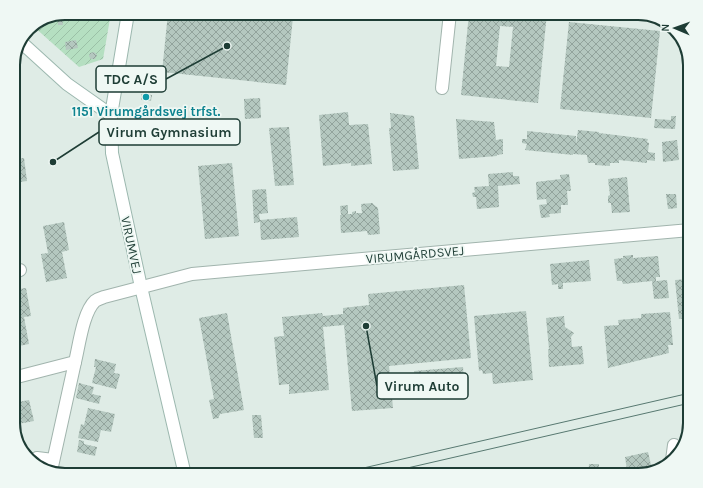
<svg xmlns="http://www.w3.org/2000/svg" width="703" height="488" viewBox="0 0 703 488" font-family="Karla,sans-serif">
<defs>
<pattern id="garden-furrows" width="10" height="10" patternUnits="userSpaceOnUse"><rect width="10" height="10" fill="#b5dfc1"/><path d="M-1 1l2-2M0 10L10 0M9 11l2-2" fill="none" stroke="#9bc0a6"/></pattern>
<pattern id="building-cross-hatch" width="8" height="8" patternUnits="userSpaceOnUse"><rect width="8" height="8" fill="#b4c7bf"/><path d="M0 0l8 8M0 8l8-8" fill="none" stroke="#92a39c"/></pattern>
</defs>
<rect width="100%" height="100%" fill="#dfece6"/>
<!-- garden -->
<path fill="url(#garden-furrows)" d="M65,13H111L103,59L79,67L33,26Z"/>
<!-- building -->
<g fill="url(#building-cross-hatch)" fill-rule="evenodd">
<path d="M64,13H73L74,17L64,18Z"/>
<path d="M168,13H308L307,19L293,17L286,85L162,72Z"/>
<path d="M469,13H547L538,103L461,95ZM500,26L513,27L509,67L496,66Z"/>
<path d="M58,19H62L63,25H58Z"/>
<path d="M569,22L660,31L651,118L560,109Z"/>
<path d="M76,40L78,48L66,50L65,42Z"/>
<path d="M94,52L97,55L95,59H91L89,56L90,53Z"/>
<path d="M141,94L152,95L151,101L141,100Z"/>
<path d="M260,98L261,118L245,119L244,99Z"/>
<path d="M348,112L349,125L368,124L372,164L351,166V163L323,166L319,115Z"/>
<path d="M390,113L414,116L419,169L393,171L389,128H391Z"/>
<path d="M671,116H676L675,129L654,128L655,119L671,120Z"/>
<path d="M456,119L494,122L496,140L503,139V154L497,155V156L459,159Z"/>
<path d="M289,127L294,185L275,186L269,128Z"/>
<path d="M578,130L599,132V133L648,139L647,142L649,143L648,152L655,153V161L647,160V163L619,160V163H610V166L595,165V163H588L587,155L573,154V155L525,150L527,144L522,143V139H527V131L576,136V144Z"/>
<path d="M677,140L679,160L663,162L662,142Z"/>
<path d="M24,158L27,181L13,183V159Z"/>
<path d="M232,163L239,236L205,239L198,166Z"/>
<path d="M513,172V176H519L520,184L498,186L499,207L477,209L476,197H473L472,193L475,192L474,187L489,186L488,174Z"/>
<path d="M569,174L571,191H567L568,205H561V213L549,214L550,217L541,218L539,205L547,204L546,199L537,200L536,182L561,179L560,175Z"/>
<path d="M627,177L630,212L612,213L611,203H608V196L610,195L608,179Z"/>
<path d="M266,189L268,213L259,214L260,220L297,217L299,237L261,240L260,222L254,223L252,190Z"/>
<path d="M666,194H676L677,208L668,209Z"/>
<path d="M372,203L378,208L380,234L368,235L367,231L341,233L340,215H341L340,206L348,205V214H352V212L356,211V213H362L361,204Z"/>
<path d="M64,222L69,250L62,252L67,278L46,282L41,254L48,253L43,226Z"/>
<path d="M633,255V258L658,256L660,277H656V281L667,280L669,298L654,299L652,281L623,284L622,281H617L614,259L623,258V256Z"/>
<path d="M589,260L591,281L563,283V289H558V284L552,285L550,264Z"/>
<path d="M690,279V318L679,319L675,280Z"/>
<path d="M464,285L471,358L389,366L393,408L352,411L344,325L323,327L329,390L289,394V384L279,385L274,337L284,336L282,317L322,313L323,316L343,314V308L369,305L368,294Z"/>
<path d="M26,288L31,316L24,317L29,344L13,347V290Z"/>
<path d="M526,311L533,380L493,384L492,373L483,374L482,370L479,371L474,316Z"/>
<path d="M670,312L673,345H668L669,353L608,368L604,326L619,325L618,320L641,318V314Z"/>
<path d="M227,313L244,410L220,414V415L219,416V418L213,419L209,400L214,399L199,318Z"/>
<path d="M564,316L565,327L574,333L571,337L572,347L582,346L584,364L549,367L548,349H549L546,318Z"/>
<path d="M95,359L116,364L114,373L120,374L116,389L92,383L96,367H94Z"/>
<path d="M463,367L465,391L417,396L414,371Z"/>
<path d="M79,383L94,387L92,394L101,396L99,404L76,398Z"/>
<path d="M29,400L34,421L13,425V403Z"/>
<path d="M88,408L115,414L111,432L101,430L98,442L78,438L81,424L84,425Z"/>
<path d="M252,415H261L263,438H254Z"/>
<path d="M79,440L84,441V444L97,447L95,456L77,452Z"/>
<path d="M648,452L651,465L627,470L625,457Z"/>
<path d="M589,464H599V475H588Z"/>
<path d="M76,467L99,472V475H74Z"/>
<path d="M579,467L581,475H569V474L565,475L564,470Z"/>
</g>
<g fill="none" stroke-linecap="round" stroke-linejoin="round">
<defs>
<g id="street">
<path d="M442,88L450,13"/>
<path d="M13,273L20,270"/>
<path d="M13,378L75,362C79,346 83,312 95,301C98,299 101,298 104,297L192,274L690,230"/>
<path d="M37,458L53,460"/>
<path d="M672,460L674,445"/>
<path d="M51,471L75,362"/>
</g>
<g id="secondary">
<path d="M128,13L111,115L112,153L141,287L185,475"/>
<path d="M22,43L67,84L111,115"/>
</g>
</defs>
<!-- street casing -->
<use href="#street" stroke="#a1b4ad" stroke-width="14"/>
<!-- secondary casing -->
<use href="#secondary" stroke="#9cb8af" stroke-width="14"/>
<!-- street -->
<use href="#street" stroke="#fff" stroke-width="12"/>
<!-- secondary -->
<use href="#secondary" stroke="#fff" stroke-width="12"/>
<!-- tram -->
<g stroke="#587971" stroke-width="1">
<path d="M333,475L690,393"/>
<path d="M377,475L690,403"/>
</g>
</g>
<!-- markers -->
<circle fill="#0f9aa8" stroke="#eff8f4" stroke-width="1.5" cx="146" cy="97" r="4"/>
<g text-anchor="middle" stroke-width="3.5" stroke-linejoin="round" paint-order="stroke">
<!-- culture labels -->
<g font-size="13" font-weight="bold" fill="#0d838f" stroke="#eff8f4">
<text x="146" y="116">1151 Virumgårdsvej trfst.</text>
</g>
<!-- street labels -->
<g font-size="13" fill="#1e3d35" stroke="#eff8f4">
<text transform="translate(132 245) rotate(78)" y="5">VIRUMVEJ</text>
<text transform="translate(415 254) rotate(-5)" y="5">VIRUMGÅRDSVEJ</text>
</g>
</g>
<!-- crop -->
<path d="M0 0H703V488H0ZM65 20H638A45 45 0 0 1 683 65V423A45 45 0 0 1 638 468H65A45 45 0 0 1 20 423V65A45 45 0 0 1 65 20Z" fill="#eff8f4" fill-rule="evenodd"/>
<path fill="none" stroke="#1e3d35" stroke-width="2" d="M65 20H638A45 45 0 0 1 683 65V423A45 45 0 0 1 638 468H65A45 45 0 0 1 20 423V65A45 45 0 0 1 65 20Z"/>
<!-- callouts -->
<path fill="none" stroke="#1e3d35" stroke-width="1.5" d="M227 46L166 79M53 162L99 132M366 326L377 386"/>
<g fill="#1e3d35" stroke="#eff8f4" stroke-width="1.5">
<circle cx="227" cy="46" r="4"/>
<circle cx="53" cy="162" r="4"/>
<circle cx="366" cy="326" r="4"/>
</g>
<g fill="#eff8f4" stroke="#1e3d35" stroke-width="1.5">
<rect x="96" y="66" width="70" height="26" rx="4"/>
<rect x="99" y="119" width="141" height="26" rx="4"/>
<rect x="377" y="373" width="91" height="26" rx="4"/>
</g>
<g font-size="14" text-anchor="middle" font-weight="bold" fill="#1e3d35">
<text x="131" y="84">TDC A/S</text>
<text x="169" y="137">Virum Gymnasium</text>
<text x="422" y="391">Virum Auto</text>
</g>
<!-- north arrow -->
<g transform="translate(675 28) rotate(272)" stroke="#eff8f4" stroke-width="3" paint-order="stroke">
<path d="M0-3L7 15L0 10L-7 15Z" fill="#1e3d35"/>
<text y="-6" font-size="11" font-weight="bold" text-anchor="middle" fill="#1e3d35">N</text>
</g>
</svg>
